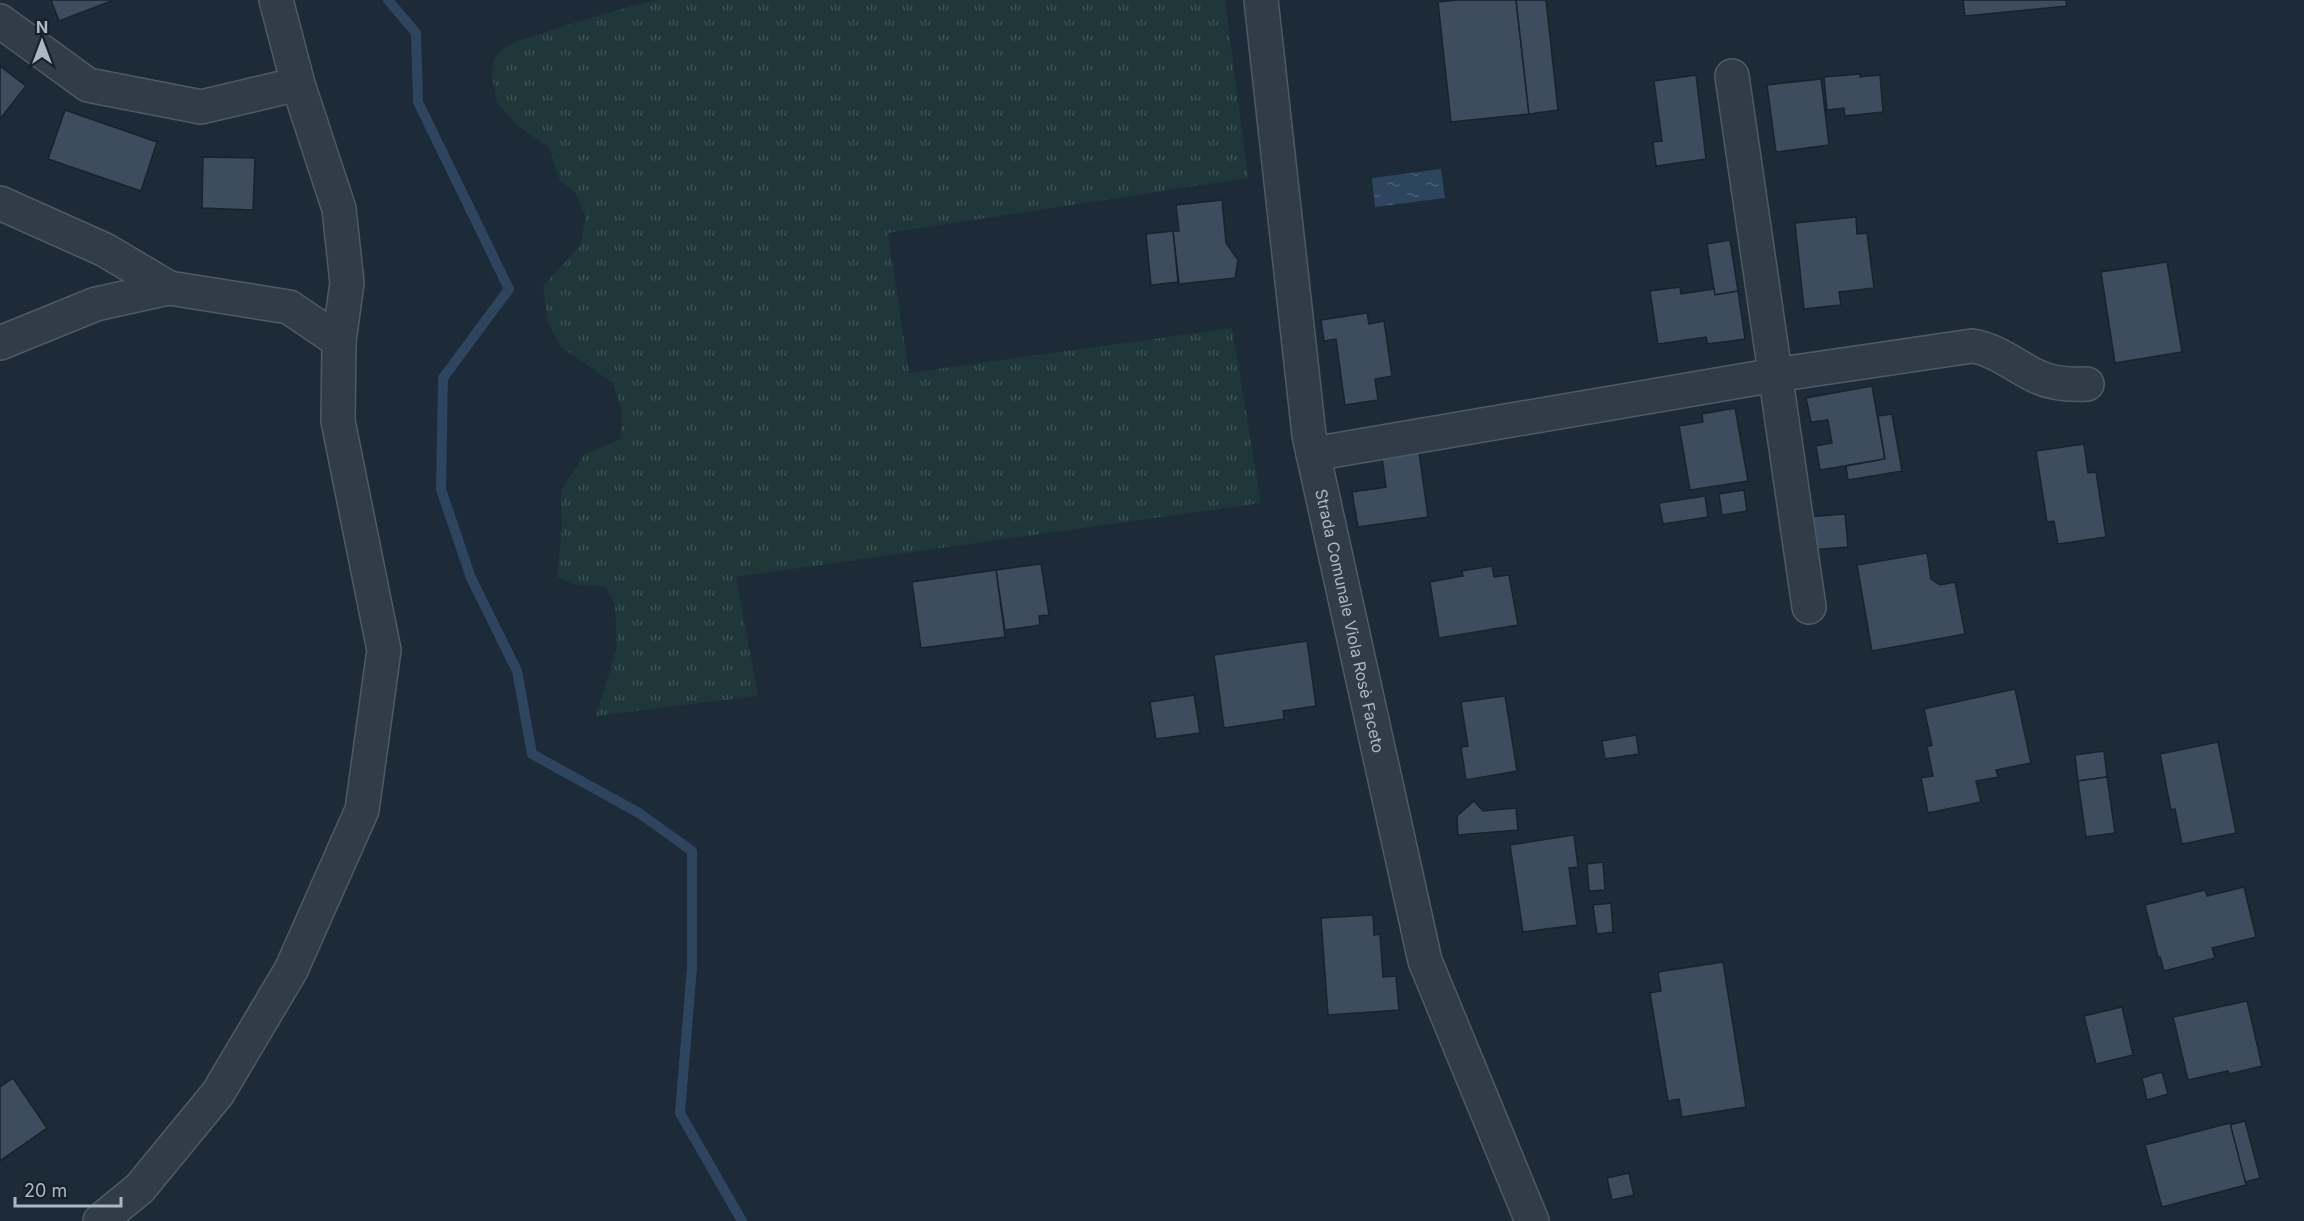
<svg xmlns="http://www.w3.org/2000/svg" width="2304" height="1221" viewBox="0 0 2304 1221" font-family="Inter,sans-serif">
<defs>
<pattern id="grass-tufts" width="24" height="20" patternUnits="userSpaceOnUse" patternTransform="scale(1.5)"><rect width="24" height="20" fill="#1f3738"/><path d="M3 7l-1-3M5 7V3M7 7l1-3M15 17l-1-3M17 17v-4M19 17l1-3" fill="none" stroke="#3d5253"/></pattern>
<pattern id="water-ripples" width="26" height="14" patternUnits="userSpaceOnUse" patternTransform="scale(1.5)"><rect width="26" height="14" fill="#2d455e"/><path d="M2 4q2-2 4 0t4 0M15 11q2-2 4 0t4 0" fill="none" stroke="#495e74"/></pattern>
</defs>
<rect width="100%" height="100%" fill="#1d2a37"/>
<!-- grass -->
<path fill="url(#grass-tufts)" d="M656,0H1225L1248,178L888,233L909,373L1232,328L1261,503L736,577L758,696L596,716L617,647L615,605L605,587L572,584L557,577L562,528L561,490L585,454L621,439L622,412L613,383L561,347L548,323L543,286L580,246L586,217L575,192L560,181L549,147L519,127L497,103L492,75L494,59L502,50L515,42L599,15Z"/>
<!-- water -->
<path fill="url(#water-ripples)" d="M1441,169L1445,198L1375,207L1372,178Z"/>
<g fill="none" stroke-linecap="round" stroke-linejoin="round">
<!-- stream -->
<path stroke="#2d455e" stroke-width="10" d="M388,0L416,33L418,102L509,289L443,378L441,489L471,578L517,671L532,754L639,813L692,851V967L680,1113L742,1221"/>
</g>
<!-- building -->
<g fill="#3e4d5d" stroke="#18232e" stroke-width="1.5">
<path d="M51,0H114L59,21Z"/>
<path d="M1458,0H1516L1529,114L1451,122L1438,2Z"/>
<path d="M1516,0H1546L1558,110L1529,114Z"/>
<path d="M1963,0H2066L2067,6L1965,16Z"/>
<path d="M0,66L26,86L0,119Z"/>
<path d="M1860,74V77L1880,75L1883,112L1845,116L1844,108L1827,110L1824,77Z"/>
<path d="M1696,75L1706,159L1656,166L1653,142L1662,141L1654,81Z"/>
<path d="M1821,79L1829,145L1776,152L1767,85Z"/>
<path d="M65,110L157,142L141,191L48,159Z"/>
<path d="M203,157L255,158L253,210L202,208Z"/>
<path d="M1222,200L1226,243L1238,260L1235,278L1179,284L1173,231H1179L1176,205Z"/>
<path d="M1856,217L1857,234L1867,233L1874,288L1839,292L1841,305L1804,309L1795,223Z"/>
<path d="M1173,231L1178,282L1151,285L1146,234Z"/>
<path d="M1730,240L1738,291L1715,295L1707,244Z"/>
<path d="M2167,262L2182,352L2115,363L2101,272Z"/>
<path d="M1680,287L1681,294L1714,289L1715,295L1738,291L1745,339L1708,344L1706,337L1658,344L1650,291Z"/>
<path d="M1367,313L1369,324L1384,321L1392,376L1375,379L1378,400L1345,405L1336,339L1324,341L1321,320Z"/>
<path d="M1872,386L1885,459L1820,470L1816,446L1832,443L1828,420L1811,422L1806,398Z"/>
<path d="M1735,408L1748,481L1690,490L1679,426L1703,422L1702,414Z"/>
<path d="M1892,414L1902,471L1848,480L1846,466L1885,459L1878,416Z"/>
<path d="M2084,444L2088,473L2096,472L2106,537L2058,544L2054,521L2047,522L2036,451Z"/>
<path d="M1418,445L1428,517L1358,527L1352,492L1386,487L1381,450Z"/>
<path d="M1744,490L1747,511L1722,515L1719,494Z"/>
<path d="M1705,496L1708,517L1663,524L1659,503Z"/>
<path d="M1845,514L1848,547L1809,550L1806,517Z"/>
<path d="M1927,553L1931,579L1940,585L1955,582L1965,634L1872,651L1857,565Z"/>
<path d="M1041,564L1049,615L1039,616L1040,625L1005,630L996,570Z"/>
<path d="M1492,566L1494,577L1509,575L1518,625L1439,638L1430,582L1463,576L1462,571Z"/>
<path d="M996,570L1005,637L921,648L912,582Z"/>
<path d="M1307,641L1316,706L1283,711L1284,719L1224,728L1214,655Z"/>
<path d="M2015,689L2031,763L1996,770L1998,777L1976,781L1981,802L1928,813L1921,778L1933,776L1927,747L1932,745L1924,709Z"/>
<path d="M1194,695L1200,733L1156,739L1150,702Z"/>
<path d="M1505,696L1517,771L1466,780L1461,747L1468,746L1461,702Z"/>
<path d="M1636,735L1639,754L1605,759L1602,741Z"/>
<path d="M2218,742L2236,833L2182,844L2175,809L2171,810L2160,754Z"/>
<path d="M2104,751L2107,777L2078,781L2075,755Z"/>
<path d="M2107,777L2115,833L2086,837L2078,781Z"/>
<path d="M1474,801L1483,811L1516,808L1518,830L1458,835L1457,816Z"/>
<path d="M1574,835L1578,867L1569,868L1577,925L1523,932L1510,845Z"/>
<path d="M1603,862L1605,890L1589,891L1587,864Z"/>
<path d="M2244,887L2256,937L2212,948L2215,958L2164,971L2160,957H2158L2145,905L2205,890L2207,896Z"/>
<path d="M1611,903L1613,932L1597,934L1593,905Z"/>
<path d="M1373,915L1374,935L1380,934L1383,977L1396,976L1399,1010L1328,1015L1321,918Z"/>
<path d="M1723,962L1746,1107L1682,1117L1679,1099L1668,1101L1650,993L1661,991L1658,972Z"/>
<path d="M2247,1001L2262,1066L2229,1074L2228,1071L2188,1080L2173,1017Z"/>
<path d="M2122,1007L2133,1055L2096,1064L2084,1016Z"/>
<path d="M2162,1072L2168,1094L2147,1100L2142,1078Z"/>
<path d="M13,1078L47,1128L0,1161V1087Z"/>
<path d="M2245,1121L2260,1178L2245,1182L2230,1125Z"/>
<path d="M2230,1123L2246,1185L2162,1207L2145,1145Z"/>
<path d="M1629,1173L1634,1195L1612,1200L1607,1178Z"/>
</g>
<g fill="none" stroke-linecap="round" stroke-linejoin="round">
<defs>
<g id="minor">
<path id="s1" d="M1261,0L1309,435L1425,961L1532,1221"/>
<path d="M0,21L88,85L201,107L298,84"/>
<path d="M1732,76L1809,607"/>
<path d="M0,203L105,250L169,288"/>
<path d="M0,343L96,304L169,288L289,307L339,341"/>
<path d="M1313,454L1775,375L1972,346C1995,349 2015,366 2036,376C2052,384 2070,385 2087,384"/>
<path d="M100,1221L140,1188L218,1093L291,970L362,810L384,650L338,421L339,341L347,283L339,209L298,84L276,0"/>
</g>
</defs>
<!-- minor casing -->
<use href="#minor" stroke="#4e5a66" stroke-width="36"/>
<!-- minor -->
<use href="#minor" stroke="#313c48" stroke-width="33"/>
</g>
<g text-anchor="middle" stroke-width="5" stroke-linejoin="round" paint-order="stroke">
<!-- street labels -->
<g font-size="16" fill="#aab7c5" stroke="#17212c">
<text dy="6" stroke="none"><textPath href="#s1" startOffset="628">Strada Comunale Viola Rosè Faceto</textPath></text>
</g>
</g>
<!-- north arrow -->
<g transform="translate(42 42)" stroke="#17212c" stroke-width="4.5" paint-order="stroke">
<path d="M0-4.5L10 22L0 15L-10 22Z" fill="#aab7c5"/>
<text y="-9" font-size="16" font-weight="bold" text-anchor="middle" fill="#aab7c5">N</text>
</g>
<!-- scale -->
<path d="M15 1197v9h106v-9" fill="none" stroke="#aab7c5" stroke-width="3"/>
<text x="24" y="1197" font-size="18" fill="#aab7c5" stroke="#17212c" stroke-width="4.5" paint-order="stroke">20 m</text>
</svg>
